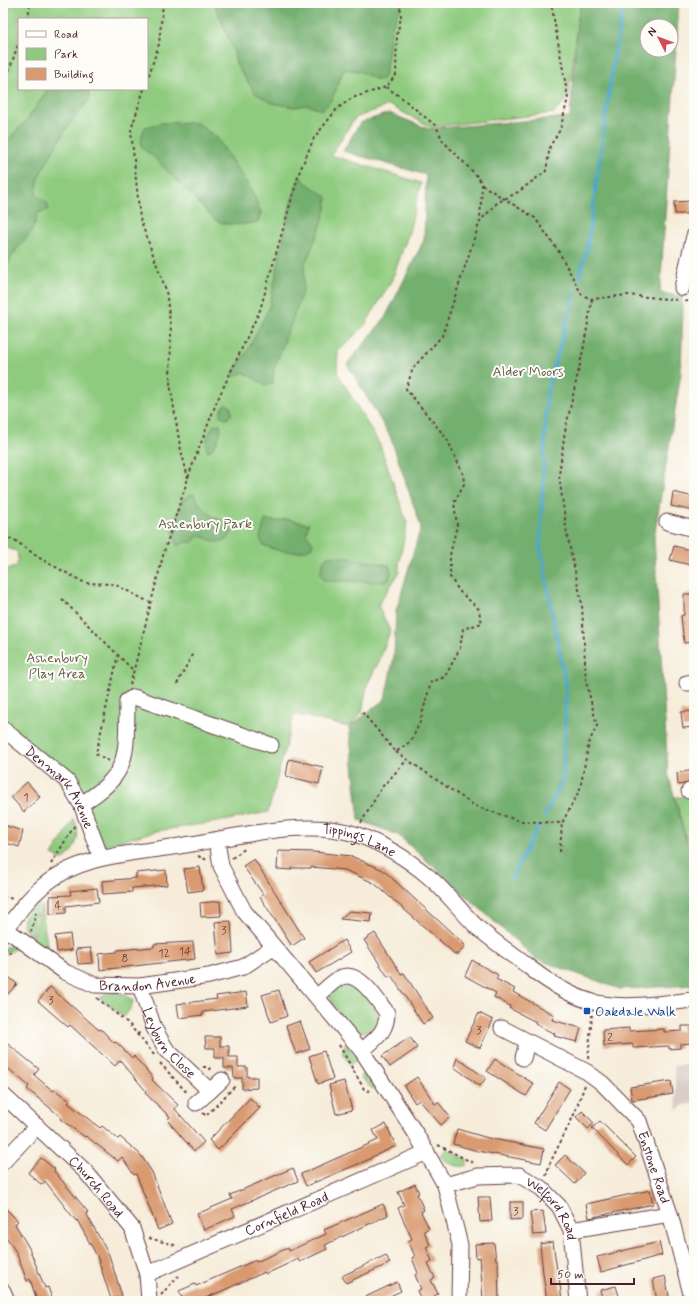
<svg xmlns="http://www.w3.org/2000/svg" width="697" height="1304" viewBox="0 0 697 1304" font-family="Mynerve,sans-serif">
<rect width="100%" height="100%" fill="#fdfcf7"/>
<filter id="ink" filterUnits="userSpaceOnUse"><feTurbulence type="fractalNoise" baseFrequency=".025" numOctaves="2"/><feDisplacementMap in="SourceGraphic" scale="8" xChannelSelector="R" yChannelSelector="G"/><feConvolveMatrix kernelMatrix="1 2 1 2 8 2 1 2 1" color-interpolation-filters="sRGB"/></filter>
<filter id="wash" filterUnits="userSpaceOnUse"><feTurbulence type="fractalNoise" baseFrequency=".012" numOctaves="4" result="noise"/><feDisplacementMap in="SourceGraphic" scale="16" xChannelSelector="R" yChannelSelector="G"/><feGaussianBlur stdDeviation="0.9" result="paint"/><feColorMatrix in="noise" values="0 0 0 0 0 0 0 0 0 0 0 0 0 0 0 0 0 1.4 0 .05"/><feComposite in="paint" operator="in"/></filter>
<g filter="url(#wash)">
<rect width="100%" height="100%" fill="#f6ecd9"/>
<!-- industrial -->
<path fill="#d0c0bc" d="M694,1064V1103L684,1105L677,1110L674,1066Z"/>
<!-- green -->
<g fill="#8fcb7f" stroke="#6c7555" fill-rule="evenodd">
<path d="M12,3H581L568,98L554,113L431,127L389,105L355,118L331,155L421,183L409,232L392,280L365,325L338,352L337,372L380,445L407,523L399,564V573L378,605L390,631L380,659L367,685L362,712L349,727L294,714L268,812L223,821L157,831L100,846L42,753L3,721V570L16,567L18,559L17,551L3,547V22ZM19,19H147V89H19Z"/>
<path d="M675,797H694V870Z"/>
<path d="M74,819C82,835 76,850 63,860L52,855Z"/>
<path d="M39,899L32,937C14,924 27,910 39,899Z"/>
<path d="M41,905L48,950L33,941Z"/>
<path d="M12,945L17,948L3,954V948Z"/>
<path d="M354,981L379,1014L376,1024L364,1032H356C347,1022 315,995 339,985C343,983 349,982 354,981Z"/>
<path d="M117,992L125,994L133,1000L131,1008L124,1017L100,998L105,994Z"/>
<path d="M345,1044L358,1059L350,1065L342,1052Z"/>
<path d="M369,1070L379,1090L371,1088L360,1077Z"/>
<path d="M447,1149L467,1160V1165C459,1169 444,1163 440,1155Z"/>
</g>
<!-- forest -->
<g fill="#73af6e" stroke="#5e674c" fill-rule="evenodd">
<path d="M214,3H401L402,5L392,26L385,75L382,79L376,80C367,74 355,68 344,70C337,83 335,102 321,110L308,105L294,107L272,103L255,93L236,64L234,52Z"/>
<path d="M581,3H679L660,293L681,296L683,307L681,373L654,538L668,773L694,870V985L620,989L536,959L398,835L359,820L349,727L385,699L394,656L396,611L421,527L390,436L347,364L385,318L424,240L426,175L343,151L360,123L389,113L429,129L570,117L577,23ZM647,26H671V50H647Z"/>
<path d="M48,89H88L90,99L65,130L39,176L36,194L48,204V210L38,213C33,234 29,234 16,250C11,257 7,267 3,275V145L27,120Z"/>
<path d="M162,123H197L217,138L252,191L261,212L258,222C243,225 230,226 216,221L152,155C138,149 140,140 145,127Z"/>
<path d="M300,176L305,182L327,197L326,210L319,231L305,264L303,290L274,370L273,384L266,385L243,372L234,377L232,374L247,352L269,308L291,203Z"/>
<path d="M226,404L230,406L232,413L227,419L221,416V409Z"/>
<path d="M220,424C223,433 216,447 208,452C203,442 209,433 214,425Z"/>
<path d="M193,494L202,507L213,517L230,523L232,533L227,539C214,547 205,535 199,536C196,537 194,541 192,543L186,542L177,546L173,528L183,499Z"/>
<path d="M286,519L309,524L306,533L313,543L312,547C300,556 275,551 263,545L260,538L265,520L278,521Z"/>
<path d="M328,556L345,557L389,565L391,573L389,580L384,582L325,581L320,574L324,559Z"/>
</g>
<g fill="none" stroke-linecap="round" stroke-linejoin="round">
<!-- stream -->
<g stroke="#4ea7cb" stroke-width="3.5">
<path d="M579,278L587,249L614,57L624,3"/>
<path d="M544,817L563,780L566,686L540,546L547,391L575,292"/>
<path d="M511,879L538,827"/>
</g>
</g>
<g id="blocks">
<!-- building -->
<g fill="#d99a70">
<path d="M692,201L693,214H675L674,202Z"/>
<path d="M673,492L694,497V511L671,506Z"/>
<path d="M674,546L694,551V566L670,560Z"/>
<path d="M684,594H694V642L684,643L681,616L684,615Z"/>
<path d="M694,711V727L683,728L681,712Z"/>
<path d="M289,759L323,767L319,784L286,776Z"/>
<path d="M688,771H694V782L678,785L677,773Z"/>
<path d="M27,782L40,797L24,812L11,797Z"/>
<path d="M3,825L23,831L19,847L3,842Z"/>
<path d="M278,851L314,852L351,856L383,870L464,944V948L458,954H455L374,883L345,870L311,867V868H291V870L277,869Z"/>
<path d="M254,859L304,938L292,946L260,897L263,894L243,866Z"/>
<path d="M200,867L203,890L188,892L184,869Z"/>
<path d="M166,870L167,885L132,888V892L103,894L102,881L136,878V873Z"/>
<path d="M97,888L99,902L66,906V913L50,914V896L71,895L70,891Z"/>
<path d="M220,901L221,916L201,917L200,903Z"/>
<path d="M349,911L372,913L371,922L340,919Z"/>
<path d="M231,921L233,953L218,955L215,922Z"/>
<path d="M375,933L401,974L404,973L433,1018L423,1024L391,975L388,977L364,940Z"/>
<path d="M70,934L72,950L57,952L55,936Z"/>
<path d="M344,940L351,952L316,973L309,962Z"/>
<path d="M193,942L195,959L100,970L99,954L117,952V950L154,947V944Z"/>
<path d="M91,948L93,963L78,964L76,949Z"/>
<path d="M472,960L498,975L496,979L515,989L513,992L554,1015L552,1020L581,1028L577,1042L554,1036L555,1034L535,1024L536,1022L509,1008L510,1006L494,997L496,993L465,976Z"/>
<path d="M3,972L17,984L3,999Z"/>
<path d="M50,987L99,1030L101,1029L114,1043L116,1042L132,1058L134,1056L153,1078L152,1080L178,1105L175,1109L204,1142L194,1151L167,1120L170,1117L145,1093L146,1091L120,1060L115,1066L70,1025L68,1027L38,1001Z"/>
<path d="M279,990L287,1016L271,1022L262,995Z"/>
<path d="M246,992L248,1006L203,1012V1015L179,1018L177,1004L217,999L216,996Z"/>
<path d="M479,1013L493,1020L480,1048L465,1041Z"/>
<path d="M300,1021L310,1049L296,1054L286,1026Z"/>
<path d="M682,1026H692L693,1043L680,1044V1048L669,1049V1046L633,1048V1044L604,1046L603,1030L629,1028V1031L664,1029V1032L682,1031Z"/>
<path d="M205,1037H220V1046H229V1057H238V1067H247V1077H257V1088L242,1089V1078H234L233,1068H224V1058H215V1048H206Z"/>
<path d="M410,1037L417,1048L390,1067L382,1056Z"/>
<path d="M3,1040L39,1069L34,1075L53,1091L55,1090L70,1101L68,1103L100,1128L102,1126L118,1139L120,1137L140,1154L152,1172L172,1224L158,1230L136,1174L134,1175L122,1157L118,1161L86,1136L85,1137L60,1119L61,1117L27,1089L29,1086L3,1064Z"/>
<path d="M324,1051L333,1079L318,1084L309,1056Z"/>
<path d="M457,1058L486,1078L480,1086L454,1067Z"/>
<path d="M495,1059L534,1084L526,1096L487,1071Z"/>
<path d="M417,1077L435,1104L438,1102L450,1117L441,1125L419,1100L415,1103L404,1086Z"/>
<path d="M344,1081L352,1110L336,1114L329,1085Z"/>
<path d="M671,1081L673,1094L632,1100L630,1087Z"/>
<path d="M559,1082L570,1089L545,1130L534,1123Z"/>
<path d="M250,1098L260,1108L218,1150L209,1140Z"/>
<path d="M582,1111L594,1123L588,1129L576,1117Z"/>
<path d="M600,1121L636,1157L628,1165L592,1128Z"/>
<path d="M386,1124L396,1146L370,1158V1159L306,1186L301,1174L378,1140L373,1130Z"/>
<path d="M457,1129L488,1138L544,1149L541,1163L478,1151L453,1144Z"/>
<path d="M565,1155L584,1173L575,1184L555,1165Z"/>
<path d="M41,1158L55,1169L54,1171L88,1212L86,1213L109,1255L122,1296L111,1299L97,1256L77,1220L76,1221L45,1181L42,1185L28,1173Z"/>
<path d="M293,1168L298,1181L232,1209L235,1216L204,1230L197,1214L232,1199L230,1195Z"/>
<path d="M415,1184L419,1193L417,1194L424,1210L421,1212L429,1228L424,1231L430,1245L426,1247L432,1261L428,1263L435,1278L431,1280L438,1294L434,1296L436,1301H422L417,1291L421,1289L415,1275L418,1273L412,1258L415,1256L408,1241L412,1239L398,1208L404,1205L398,1192Z"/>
<path d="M650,1190L653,1204L589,1218L586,1204Z"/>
<path d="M478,1197H490L492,1221L480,1222Z"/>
<path d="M510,1202H523V1219L510,1220Z"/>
<path d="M383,1204L388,1215L325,1245L327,1249L300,1262L298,1259L266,1274L265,1272L199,1301H183L179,1291L195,1284L196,1286L256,1260V1262L288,1248L289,1251L326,1234L324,1230Z"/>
<path d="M3,1206L18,1221L15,1224L29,1248L45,1288L48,1287L53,1301H37L30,1279L27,1281L16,1252L3,1232Z"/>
<path d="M543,1211L546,1234L533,1235L530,1212Z"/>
<path d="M553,1242L558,1277H559L562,1301H547L543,1273L540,1244Z"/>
<path d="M659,1242L662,1255L601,1272L597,1257Z"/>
<path d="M494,1243L496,1260H498L499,1301H483L480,1257L476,1258L475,1244Z"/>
<path d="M386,1255L390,1263L346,1283L342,1276Z"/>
<path d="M665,1276L670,1301H657L653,1279Z"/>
<path d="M397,1282L401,1291L379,1301H357Z"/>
<path d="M616,1286L619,1296L603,1301L600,1290Z"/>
</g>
</g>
</g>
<g filter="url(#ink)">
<use href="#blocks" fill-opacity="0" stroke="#643e45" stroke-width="1"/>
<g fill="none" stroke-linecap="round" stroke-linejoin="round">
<defs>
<g id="minor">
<path d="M682,288L694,236"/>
<path d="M667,522L694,529"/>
<path d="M687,683L694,682"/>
<path id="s1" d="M3,729L67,781L81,804L101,858"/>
<path d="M689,791H694"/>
<path d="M81,804C131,774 126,755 127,701L134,697L271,745"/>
<path d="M217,841L221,866L244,911L362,1051L416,1134L445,1185L460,1245L459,1301"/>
<path id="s2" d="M7,930L65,972L95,985L140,986L209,976L243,967L273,947"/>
<path id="s3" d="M3,934C15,917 26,900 43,886C78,856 128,854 172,847C224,840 305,817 355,834C381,843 408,859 429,877C447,892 461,912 478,928C493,941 509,952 525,964C545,980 567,995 593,1002C626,1010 661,1003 694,1000"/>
<path id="s4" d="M140,986L154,1028L166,1049L210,1091L222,1080"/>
<path d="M317,997C324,991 333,980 342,977C359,970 378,1001 387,1013C387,1032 375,1039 362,1051"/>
<path id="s5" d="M502,1028L587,1072L602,1083L639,1121L670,1214L693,1301"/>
<path d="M523,1058L527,1043"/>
<path id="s6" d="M3,1095L85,1171L132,1228L147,1274L149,1301"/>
<path d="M196,1103L210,1091"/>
<path d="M3,1162L37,1126"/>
<path id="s7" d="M445,1185L478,1176L519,1175L541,1188L559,1206L571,1230L578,1301"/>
<path d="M571,1230L670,1214"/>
<path id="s8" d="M147,1274L427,1152"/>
<path d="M3,1291L7,1301"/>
</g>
</defs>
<!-- minor casing -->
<use href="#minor" stroke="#643e45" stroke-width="17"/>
<!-- path -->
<g stroke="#643e45" stroke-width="2" stroke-dasharray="3 3" stroke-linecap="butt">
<path d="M27,19L31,3"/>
<path d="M147,81L159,44L163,3"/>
<path d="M386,87L402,98L436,126L443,141L478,177L482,185L480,220"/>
<path d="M3,88L19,42"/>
<path d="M144,89L131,130L140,219L166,290L171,331L170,383L180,446L188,478"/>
<path d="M482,185L535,218L559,252L582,295L592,299L627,295L677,300"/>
<path d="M685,301L694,302"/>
<path d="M3,538L13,539L41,559L85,583L114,584L151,603"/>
<path d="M62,599L133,670"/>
<path d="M177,684L193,653"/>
<path d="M130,685L164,552L191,469L217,401L260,310L299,173L314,138L337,109L352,98L386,87L396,75L397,34L401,18L400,3"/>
<path d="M362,712L396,752L411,741L420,722L431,682L445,677L460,648L463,629L482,623L478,608L460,592L450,577V555L457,525L454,503L464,484L463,474L447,439L406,389L413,368L442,336L480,221L497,203L518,192L546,171L550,146L560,130L568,98L552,8L549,3"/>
<path d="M396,752L475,806L520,821L561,823"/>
<path d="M109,761L96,754L118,655"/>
<path d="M361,823L382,787L407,760"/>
<path d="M560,852L562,823L580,789L589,742L597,726L586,681L582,604L567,534L559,475L565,431L584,346L592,299"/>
<path d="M198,856L207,860"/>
<path d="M232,858L246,848"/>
<path d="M51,864L75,825"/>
<path d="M3,897L14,899"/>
<path d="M31,932L36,913"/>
<path d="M3,956L15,951"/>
<path d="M97,998L129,1024L137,1034L142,1032"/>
<path d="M137,1034L155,1056"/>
<path d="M339,1045L364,1089L372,1092"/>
<path d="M588,1059L592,1015"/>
<path d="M160,1063L188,1094"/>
<path d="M203,1067H208L213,1072"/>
<path d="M203,1113L206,1116L234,1087L233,1086"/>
<path d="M438,1145L475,1164"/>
<path d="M546,1176L550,1163L573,1117L585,1085"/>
<path d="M149,1238L178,1246"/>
<path d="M161,1295L178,1276"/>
</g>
<!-- minor -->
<use href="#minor" stroke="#fff" stroke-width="15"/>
</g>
</g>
<!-- markers -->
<rect fill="#1a4fb4" stroke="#fdfcf7" stroke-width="1.5" x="583" y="1007" width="8" height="8" rx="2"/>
<g text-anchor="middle" stroke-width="4" stroke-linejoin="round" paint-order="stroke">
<!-- number labels -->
<g font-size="12" fill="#6e3e3c">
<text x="26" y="801">1</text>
<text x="58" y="909">4</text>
<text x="224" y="934">3</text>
<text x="185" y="955">14</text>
<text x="164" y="957">12</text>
<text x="125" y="962">8</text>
<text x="51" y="1004">3</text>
<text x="479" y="1034">3</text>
<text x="610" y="1041">2</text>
<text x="516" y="1215">3</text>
</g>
<!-- park labels -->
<g font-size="14" fill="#625b48" stroke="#fdfcf7">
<text x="528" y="376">Alder Moors</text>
<text x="205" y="528">Ashenbury Park</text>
<text x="57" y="662">Ashenbury<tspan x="57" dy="16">Play Area</tspan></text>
</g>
<!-- street labels -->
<g font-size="14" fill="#4a1f2b" stroke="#fdfcf7">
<text dy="5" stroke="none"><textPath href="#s1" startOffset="83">Denmark Avenue</textPath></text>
<text dy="5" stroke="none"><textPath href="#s3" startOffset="390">Tippings Lane</textPath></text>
<text dy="5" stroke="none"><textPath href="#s2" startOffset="157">Brandon Avenue</textPath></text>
<text dy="5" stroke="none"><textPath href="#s4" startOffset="65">Leyburn Close</textPath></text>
<text dy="5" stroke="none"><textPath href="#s5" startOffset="216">Enstone Road</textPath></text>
<text dy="5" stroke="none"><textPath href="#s6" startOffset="131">Church Road</textPath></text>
<text dy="5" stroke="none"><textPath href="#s7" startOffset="124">Welford Road</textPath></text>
<text dy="5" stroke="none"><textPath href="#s8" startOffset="152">Cornfield Road</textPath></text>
</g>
<!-- transit labels -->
<g font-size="14" fill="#164399" stroke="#fdfcf7" text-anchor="start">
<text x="595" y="1016">Oakdale Walk</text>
</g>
</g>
<!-- margin -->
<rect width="697" height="1304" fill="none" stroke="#fdfcf7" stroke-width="16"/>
<!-- legend -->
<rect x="18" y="18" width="130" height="72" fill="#fdfcf7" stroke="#b5a4a5"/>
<rect x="26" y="31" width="20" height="6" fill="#ffffff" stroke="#b5a4a5"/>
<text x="54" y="38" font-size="12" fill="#4a1f2b">Road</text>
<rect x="26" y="48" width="20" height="12" fill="#8fcb7f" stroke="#b5a4a5"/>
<text x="54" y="58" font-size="12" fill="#4a1f2b">Park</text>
<rect x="26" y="68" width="20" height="12" fill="#d99a70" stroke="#b5a4a5"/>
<text x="54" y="78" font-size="12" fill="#4a1f2b">Building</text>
<!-- north arrow -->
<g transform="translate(659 38) rotate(312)"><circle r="19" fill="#fdfcf7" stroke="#b5a4a5"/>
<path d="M0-3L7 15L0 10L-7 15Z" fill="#d1495b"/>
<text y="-6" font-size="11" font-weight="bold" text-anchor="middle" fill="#4a1f2b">N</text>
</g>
<!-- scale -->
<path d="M551 1278v6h83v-6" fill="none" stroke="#4a1f2b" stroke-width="2"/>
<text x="557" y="1278" font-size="12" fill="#4a1f2b" stroke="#fdfcf7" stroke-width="3" paint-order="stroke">50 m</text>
</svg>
